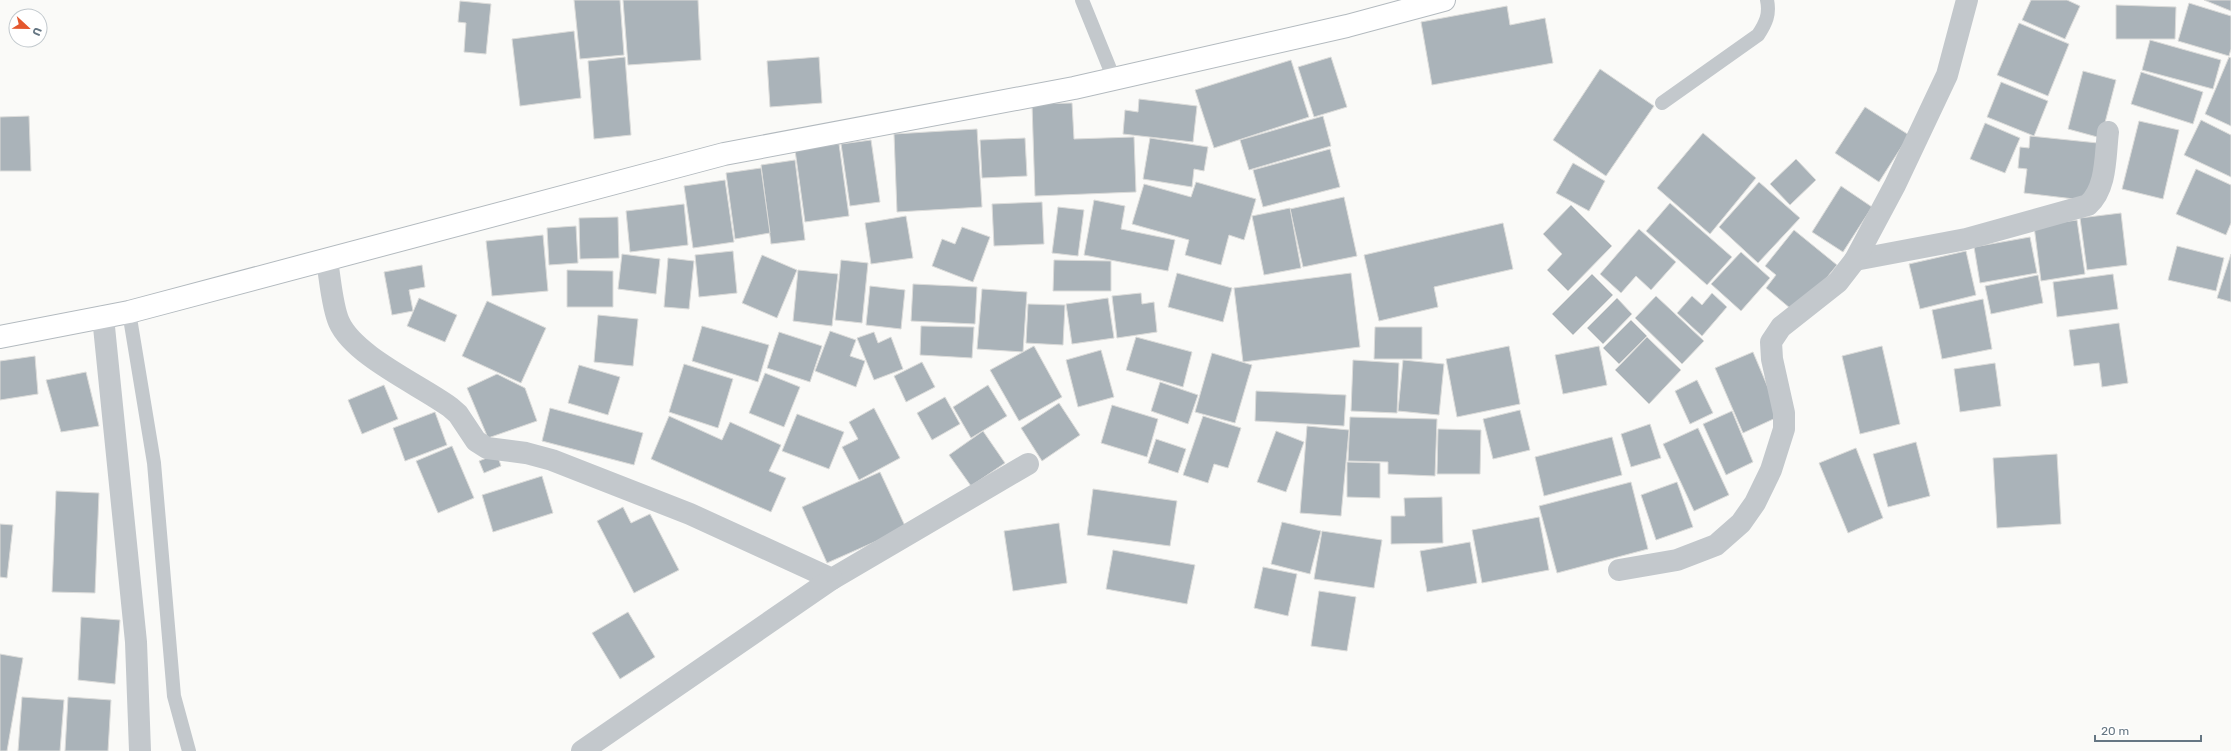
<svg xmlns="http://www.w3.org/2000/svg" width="2231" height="751" viewBox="0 0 2231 751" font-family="Rubik,sans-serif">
<rect width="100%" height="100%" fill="#fafaf8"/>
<!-- building -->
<g fill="#aab3b9" stroke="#dcdcda">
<path d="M574,0H620L624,55L580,59Z"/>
<path d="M623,0H698L701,60L628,65Z"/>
<path d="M2031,0H2067L2080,6L2065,39L2022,20Z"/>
<path d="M2204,0H2231V11Z"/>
<path d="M460,1L491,4L486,54L464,52L466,23L458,22Z"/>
<path d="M2189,3L2231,16V49L2229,56L2178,41Z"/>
<path d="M2116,5L2176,7L2175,39H2116Z"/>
<path d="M1507,6L1510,25L1545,18L1553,63L1432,85L1421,22Z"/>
<path d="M2019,23L2069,44L2048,96L1997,75Z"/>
<path d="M574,31L581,98L520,106L512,39Z"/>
<path d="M2150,40L2221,60L2213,89L2142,70Z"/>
<path d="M625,57L631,135L594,139L588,61Z"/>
<path d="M819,57L822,103L770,107L767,61Z"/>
<path d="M1331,57L1347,107L1314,117L1298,67Z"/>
<path d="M2229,57L2231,58V126L2205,114Z"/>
<path d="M1291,60L1309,117L1214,148L1195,90Z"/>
<path d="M1600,69L1654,106L1606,176L1553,140Z"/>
<path d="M2083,71L2116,80L2101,138L2068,129Z"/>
<path d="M2141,72L2203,92L2193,124L2131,104Z"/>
<path d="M2001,82L2048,101L2034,136L1987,117Z"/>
<path d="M1139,99L1197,106L1193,142L1123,134L1125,110L1138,112Z"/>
<path d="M1072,103L1074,139L1134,137L1136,192L1035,196L1032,104Z"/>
<path d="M1865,107L1909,135L1879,182L1835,153Z"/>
<path d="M29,116L31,171H0V117Z"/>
<path d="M1323,116L1331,146L1249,170L1240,140Z"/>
<path d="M2201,120L2231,135V177L2184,155Z"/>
<path d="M2139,121L2179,130L2163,199L2122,189Z"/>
<path d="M1985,123L2020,138L2005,173L1970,159Z"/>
<path d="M977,129L982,207L897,212L894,134Z"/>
<path d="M1703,133L1756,178L1710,234L1657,188Z"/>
<path d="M2030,136L2098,143L2091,201L2024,193L2027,169L2018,168L2020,147L2029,148Z"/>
<path d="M1025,138L1027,176L982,178L980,140Z"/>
<path d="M1150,138L1208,147L1204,171L1194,169L1192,187L1143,179Z"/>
<path d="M871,140L880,202L850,206L841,144Z"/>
<path d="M839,144L849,216L805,222L795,150Z"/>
<path d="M1330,149L1340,187L1263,207L1253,170Z"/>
<path d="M1796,159L1816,180L1790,205L1770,184Z"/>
<path d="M795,160L805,240L771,244L761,165Z"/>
<path d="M1573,163L1605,181L1589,211L1556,193Z"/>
<path d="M761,168L770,233L735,239L726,173Z"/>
<path d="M2196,169L2231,185V223L2226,235L2176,214Z"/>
<path d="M725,180L734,242L693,248L684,186Z"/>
<path d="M1196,182L1256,199L1244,240L1229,235L1221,265L1185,255L1189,240L1132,224L1144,184L1191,197Z"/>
<path d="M1759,182L1800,218L1758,263L1719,227Z"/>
<path d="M1841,186L1872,207L1843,252L1812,232Z"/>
<path d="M1344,197L1357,256L1303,267L1290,209Z"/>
<path d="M1094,200L1125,206L1121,229L1175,240L1168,271L1084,255Z"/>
<path d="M1042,202L1044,244L994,246L992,204Z"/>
<path d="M1670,203L1732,257L1707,285L1646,231Z"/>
<path d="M684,204L688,245L630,252L626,211Z"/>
<path d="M1571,205L1612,246L1568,291L1547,270L1562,254L1543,234Z"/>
<path d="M1058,207L1084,210L1078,256L1052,253Z"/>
<path d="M1290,208L1301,268L1264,275L1252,216Z"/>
<path d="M2121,213L2127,265L2087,270L2080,218Z"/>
<path d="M906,216L913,258L871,264L865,223Z"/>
<path d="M618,217L619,258L580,259L579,218Z"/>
<path d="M2077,220L2085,274L2041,281L2034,226Z"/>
<path d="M1503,223L1513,269L1434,287L1438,307L1379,321L1364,255Z"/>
<path d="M576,226L578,263L549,265L547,228Z"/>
<path d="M962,227L990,237L973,282L932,266L942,239L955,244Z"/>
<path d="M1639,229L1676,262L1651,290L1636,276L1621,293L1600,274Z"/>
<path d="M1794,230L1837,265L1797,314L1766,288L1776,275L1765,266Z"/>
<path d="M543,235L548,291L492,296L486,241Z"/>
<path d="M2030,237L2037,273L1980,283L1974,247Z"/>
<path d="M2177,246L2224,258L2216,291L2168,280Z"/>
<path d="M733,251L737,293L699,297L695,255Z"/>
<path d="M1966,251L1976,295L1920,309L1909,264Z"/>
<path d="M1741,252L1770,278L1741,311L1711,284Z"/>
<path d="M622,254L660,259L656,294L618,289Z"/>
<path d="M2231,254V302L2217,298Z"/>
<path d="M762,255L797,270L777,318L742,303Z"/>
<path d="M668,258L694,261L689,309L664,307Z"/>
<path d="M841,260L868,263L862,323L835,320Z"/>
<path d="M1054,260L1111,261V291H1053Z"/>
<path d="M422,265L425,287L409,290L413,311L392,315L384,272Z"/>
<path d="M567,270L613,271V307H567Z"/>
<path d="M798,270L838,274L832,326L793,321Z"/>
<path d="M1177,273L1232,288L1223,322L1168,307Z"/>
<path d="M1351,273L1360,347L1243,362L1234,288Z"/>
<path d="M1592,274L1613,295L1573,335L1552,314Z"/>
<path d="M2113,274L2118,309L2057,317L2053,282Z"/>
<path d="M2038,275L2043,303L1991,314L1985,286Z"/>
<path d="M913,284L977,287L975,324L911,321Z"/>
<path d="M870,286L905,290L901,329L866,325Z"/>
<path d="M982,289L1027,292L1023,352L977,349Z"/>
<path d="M1141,293L1142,304L1154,302L1157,332L1117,338L1112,296Z"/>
<path d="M1712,293L1727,307L1702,336L1677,313L1692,296L1702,305Z"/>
<path d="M1656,296L1704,341L1682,364L1635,318Z"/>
<path d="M419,298L457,315L445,342L407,326Z"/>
<path d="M1108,298L1114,338L1072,344L1066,304Z"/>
<path d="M1617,298L1632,314L1603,344L1587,328Z"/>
<path d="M1983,299L1992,349L1942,359L1932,310Z"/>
<path d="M487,301L546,328L521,383L462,356Z"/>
<path d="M1028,304L1065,305L1063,345L1026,343Z"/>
<path d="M598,315L638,319L633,366L594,362Z"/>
<path d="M1631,320L1647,336L1619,364L1603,348Z"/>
<path d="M2119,323L2128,383L2102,387L2099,363L2074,366L2069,330Z"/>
<path d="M702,326L769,345L758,382L692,361Z"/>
<path d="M921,326L974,327L972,358L920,355Z"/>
<path d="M1375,327H1422V359H1374Z"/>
<path d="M830,331L856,340L850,356L865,361L856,387L815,371Z"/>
<path d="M779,332L822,346L810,382L767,368Z"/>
<path d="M874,332L878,343L891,337L903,369L874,380L857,338Z"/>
<path d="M1136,337L1192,352L1183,387L1126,370Z"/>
<path d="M1647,337L1681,370L1649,404L1615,370Z"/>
<path d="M1034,346L1062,397L1019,421L990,370Z"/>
<path d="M1509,346L1520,404L1457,417L1446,359Z"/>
<path d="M1599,346L1607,385L1563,394L1555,355Z"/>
<path d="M1882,346L1900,424L1860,434L1842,356Z"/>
<path d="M1101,350L1114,397L1078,407L1066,360Z"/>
<path d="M1753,352L1780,416L1743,433L1715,368Z"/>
<path d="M1212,353L1252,365L1235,423L1195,412Z"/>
<path d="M35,356L38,394L0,400V361Z"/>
<path d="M1353,360L1399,363L1397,413L1351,411Z"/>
<path d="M1403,360L1444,364L1439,415L1398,411Z"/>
<path d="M922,362L935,387L906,402L894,376Z"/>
<path d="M1995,363L2001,406L1960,412L1954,369Z"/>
<path d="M684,364L733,379L718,428L669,412Z"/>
<path d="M579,365L620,377L608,415L568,403Z"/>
<path d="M86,372L99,426L61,432L46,380Z"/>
<path d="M765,373L800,387L784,427L749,413Z"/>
<path d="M497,374L525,388L537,421L488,438L467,388Z"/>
<path d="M1697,380L1713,413L1690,424L1675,391Z"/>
<path d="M1160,382L1198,395L1188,424L1151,411Z"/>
<path d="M384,385L398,419L362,434L348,400Z"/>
<path d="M988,385L1007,416L971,438L953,407Z"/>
<path d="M1256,391L1346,395L1344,426L1255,421Z"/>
<path d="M945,397L960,424L932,440L917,413Z"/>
<path d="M1059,403L1080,435L1042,461L1021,428Z"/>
<path d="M1112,405L1158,419L1147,457L1101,443Z"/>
<path d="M550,408L643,433L634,465L542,441Z"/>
<path d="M874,408L900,458L859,480L842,447L858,439L849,422Z"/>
<path d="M1520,410L1530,450L1493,459L1483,419Z"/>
<path d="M1732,411L1753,462L1726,475L1703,424Z"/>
<path d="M435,412L447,445L405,461L393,428Z"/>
<path d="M797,414L844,432L829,469L782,451Z"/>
<path d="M669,416L722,440L730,422L781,445L769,471L786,478L771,512L651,459Z"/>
<path d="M1203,416L1241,428L1228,468L1214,464L1208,483L1183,475Z"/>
<path d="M1350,417L1437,419L1435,476L1388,474V462L1348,461Z"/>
<path d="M1650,424L1661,458L1631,467L1621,434Z"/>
<path d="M1307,426L1349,430L1341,516L1300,513Z"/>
<path d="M1698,428L1729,495L1694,511L1663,444Z"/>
<path d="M1438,429L1481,430L1480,474H1437Z"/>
<path d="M983,431L1005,463L971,486L949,455Z"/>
<path d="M1276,431L1304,442L1286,492L1257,482Z"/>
<path d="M1612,437L1622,475L1544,496L1535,457Z"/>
<path d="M1156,439L1186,449L1178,473L1148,463Z"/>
<path d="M1916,442L1930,496L1888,507L1873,454Z"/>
<path d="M452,446L474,498L438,513L416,461Z"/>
<path d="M1856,448L1883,518L1848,533L1819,463Z"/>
<path d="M497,454L501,466L484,473L479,461Z"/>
<path d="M2057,454L2061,524L1997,528L1993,458Z"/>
<path d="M1347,462L1380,463V498L1347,497Z"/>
<path d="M880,472L906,528L827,563L802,507Z"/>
<path d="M542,476L553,513L493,532L482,495Z"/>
<path d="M1631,482L1648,549L1557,573L1539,506Z"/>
<path d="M1677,482L1693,527L1656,540L1641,495Z"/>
<path d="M1093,489L1177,501L1170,546L1087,535Z"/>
<path d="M56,491L99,493L95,593L52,592Z"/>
<path d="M1442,497L1443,543L1391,544V516H1405L1404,498Z"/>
<path d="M623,507L631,523L650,514L679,570L634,593L597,521Z"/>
<path d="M1539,517L1549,570L1482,583L1472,530Z"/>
<path d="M1282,522L1321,531L1310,574L1271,564Z"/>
<path d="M1059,523L1067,583L1013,591L1004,531Z"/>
<path d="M0,524L13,525L7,578L0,577Z"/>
<path d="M1322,531L1382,540L1374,588L1314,579Z"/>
<path d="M1470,542L1477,583L1427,592L1420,551Z"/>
<path d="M1113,550L1195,565L1187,604L1106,589Z"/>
<path d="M1263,567L1297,574L1288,616L1254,608Z"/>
<path d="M1319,591L1356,597L1347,651L1311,646Z"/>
<path d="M628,612L655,657L620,679L592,633Z"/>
<path d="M81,617L120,620L115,684L78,680Z"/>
<path d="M0,654L23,658L7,751H0Z"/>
<path d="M22,697L64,700L60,751H18Z"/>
<path d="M68,697L111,700L108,751H65Z"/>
</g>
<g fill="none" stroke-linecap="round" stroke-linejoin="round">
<defs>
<path id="secondary" d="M0,337L129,312L724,154L1074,88L1347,26L1444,0"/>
</defs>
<!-- secondary casing -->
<use href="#secondary" stroke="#b3babf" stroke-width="24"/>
<!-- lane -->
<g stroke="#c3c8cc" stroke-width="14">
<path d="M1082,0L1114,79"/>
<path d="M1662,103L1758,35C1766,23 1770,14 1767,0"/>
<path d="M129,312L154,463L174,696L189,751"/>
</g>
<!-- street -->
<g stroke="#c3c8cc" stroke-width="22">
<path d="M1855,260L1966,239L2088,205C2107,188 2105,156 2108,132"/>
<path d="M327,261C330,277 332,307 339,322C354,356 420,385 450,407L458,414L476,441L487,448L526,453L552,460L690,514L832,579L1028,464"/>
<path d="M103,317L136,642L140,751"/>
<path d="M1619,570L1677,560L1716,545L1741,523L1755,503L1771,470L1784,429V413L1772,359L1771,342L1781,327L1838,282L1855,260L1895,185L1947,75L1967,0"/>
<path d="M582,751L832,579"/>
</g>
<!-- secondary -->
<use href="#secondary" stroke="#fff" stroke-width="22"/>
</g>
<!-- north arrow -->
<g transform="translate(28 28) rotate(112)"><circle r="19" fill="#ffffff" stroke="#c1c8cd"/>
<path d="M0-3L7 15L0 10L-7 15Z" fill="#e4572e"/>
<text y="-6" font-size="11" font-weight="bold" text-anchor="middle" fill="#657683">U</text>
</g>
<!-- scale -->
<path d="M2095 735v6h106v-6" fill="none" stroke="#657683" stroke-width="2"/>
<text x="2101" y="735" font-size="12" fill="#657683" stroke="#ffffff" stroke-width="3" paint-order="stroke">20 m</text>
</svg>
